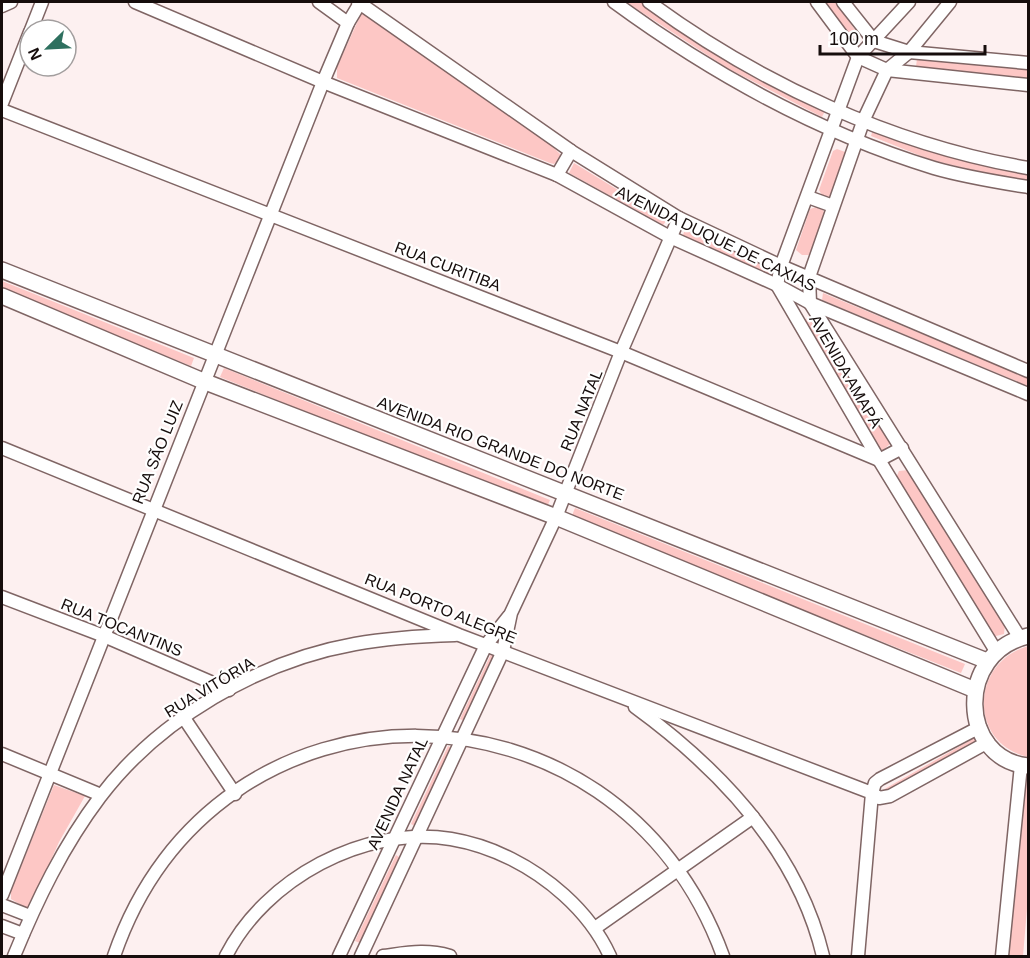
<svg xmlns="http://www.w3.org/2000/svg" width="1030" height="958" viewBox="0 0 1030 958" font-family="Arial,sans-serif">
<rect width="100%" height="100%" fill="#fdf0f0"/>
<!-- green -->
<g fill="#fdc7c5">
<path d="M626,2H641L826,109L822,117L727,68Z"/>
<path d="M824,2H835L858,34L852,39Z"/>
<path d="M361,14H370L551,145L560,154V159L554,164L550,163L337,78V67Z"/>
<path d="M917,58L1028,69V78L916,67Z"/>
<path d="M873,129L934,153L1028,174V183L931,160L871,136Z"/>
<path d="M837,149L845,152L846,158L832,196L823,197L819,190L833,151Z"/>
<path d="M574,163L667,220L663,225L569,173Z"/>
<path d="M816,207L823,210L825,214L811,255H802L796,250L810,209Z"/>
<path d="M685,230L772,267L769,274L682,237Z"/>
<path d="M2,281L194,358L191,366L2,290Z"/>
<path d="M823,293L1028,378V386L822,300Z"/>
<path d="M811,315L891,438L890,444L883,450H878L801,322Z"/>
<path d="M224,368L550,500L546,509L220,377Z"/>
<path d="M908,470L1005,625L1004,634L992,637L896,478L899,471Z"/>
<path d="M575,508L965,664L961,673L571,518Z"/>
<path d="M1028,646V757C968,743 970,663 1028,646Z"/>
<path d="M491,654L497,657L467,722L460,719Z"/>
<path d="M976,737L978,741L884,796L881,791Z"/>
<path d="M448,746L454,749L417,827L411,824Z"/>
<path d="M1026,772H1028V897L1023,956H1008Z"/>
<path d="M54,785L85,796L59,842L31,905L26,908L11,899V891Z"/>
<path d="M396,855L402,859L362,944L355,941Z"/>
</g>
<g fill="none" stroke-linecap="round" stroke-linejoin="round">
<defs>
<g id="minor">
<path d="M135,2L323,82L557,175L670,237L777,285L810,303L1028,394"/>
<path d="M319,2L348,23"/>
<path d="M358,2L571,151L679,218L781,266L1028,371"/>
<path d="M614,2C711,73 819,133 934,168C965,177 997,182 1028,187"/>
<path d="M649,2C759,83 893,145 1028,168"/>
<path d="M817,2L858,57L887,70L1028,85"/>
<path d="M843,2L874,41L909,52L1028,63"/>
<path d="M909,2L858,57L781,266L777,285L879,460L996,651"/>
<path d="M950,2L909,52L887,70L864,119L809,277L810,303L1020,638"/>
<path d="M2,6L11,2"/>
<path d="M31,30L42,2"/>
<path d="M2,103L30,32"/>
<path d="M2,110L621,352L879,460L902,448"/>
<path d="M557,175L571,151"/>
<path d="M808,197L833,206"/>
<path d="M2,448L459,635L872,793L858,956"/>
<path d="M2,597L104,636L229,690"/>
<path d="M635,707C720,769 798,851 823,956"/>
<path d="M184,718L235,794"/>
<path d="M980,727L880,779L875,783L872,793L879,798L890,796L988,742"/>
<path d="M2,754L101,795"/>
<path d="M2,895L323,82L348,23L360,3"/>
<path d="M2,905L30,916"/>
<path d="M2,926L23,934"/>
<path d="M595,928L753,817"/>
<path d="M14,956C37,900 63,846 100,797C159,719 259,661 355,644C388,638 421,636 455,635"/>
<path d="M114,956C215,661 617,664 723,956"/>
<path d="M226,956C265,879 364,825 451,839C493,846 533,867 564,895C584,913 599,932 610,956"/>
<path d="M339,956L486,645L509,616"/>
<path d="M361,956L503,651L511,613L556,517L621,352L679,218"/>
<path d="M383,956C407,953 426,949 450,956"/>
<path d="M1002,956L1021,765"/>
</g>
<g id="major">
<path d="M2,270L987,661"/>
<path d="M2,296L203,381L556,517L975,690"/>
<path d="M1028,636C955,653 959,759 1028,766"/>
</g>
</defs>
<!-- minor casing -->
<use href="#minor" stroke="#7f6564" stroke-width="15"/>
<!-- major casing -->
<use href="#major" stroke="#7f6564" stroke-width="18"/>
<!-- minor -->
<use href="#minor" stroke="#fff" stroke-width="12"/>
<!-- major -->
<use href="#major" stroke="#fff" stroke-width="15"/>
</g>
<g text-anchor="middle" stroke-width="4.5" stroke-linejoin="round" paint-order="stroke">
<!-- street labels -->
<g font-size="16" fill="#160d0c" stroke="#fff">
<text transform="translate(716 238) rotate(26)" y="6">AVENIDA DUQUE DE CAXIAS</text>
<text transform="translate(448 266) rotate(21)" y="6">RUA CURITIBA</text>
<text transform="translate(846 371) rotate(60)" y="6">AVENIDA AMAPÁ</text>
<text transform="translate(581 410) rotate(-68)" y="6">RUA NATAL</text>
<text transform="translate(501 448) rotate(21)" y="6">AVENIDA RIO GRANDE DO NORTE</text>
<text transform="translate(157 452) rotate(-68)" y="6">RUA SÃO LUIZ</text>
<text transform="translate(441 608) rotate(22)" y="6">RUA PORTO ALEGRE</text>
<text transform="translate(122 627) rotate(22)" y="6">RUA TOCANTINS</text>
<text transform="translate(209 687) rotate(-31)" y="6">RUA VITÓRIA</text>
<text transform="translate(397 793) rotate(-65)" y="6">AVENIDA NATAL</text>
</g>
</g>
<!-- border -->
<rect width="1030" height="958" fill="none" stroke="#160d0c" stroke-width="6"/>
<!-- north arrow -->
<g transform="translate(48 48) rotate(246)"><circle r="28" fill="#ffffff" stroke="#a29e9e" stroke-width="1.5"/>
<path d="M0-4.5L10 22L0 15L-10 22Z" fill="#2e705f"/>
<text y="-9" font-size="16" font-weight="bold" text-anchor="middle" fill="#160d0c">N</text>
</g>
<!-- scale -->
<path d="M820 45v9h165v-9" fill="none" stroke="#160d0c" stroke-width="3"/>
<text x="829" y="45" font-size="18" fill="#160d0c" stroke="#ffffff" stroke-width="4.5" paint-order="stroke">100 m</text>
</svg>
